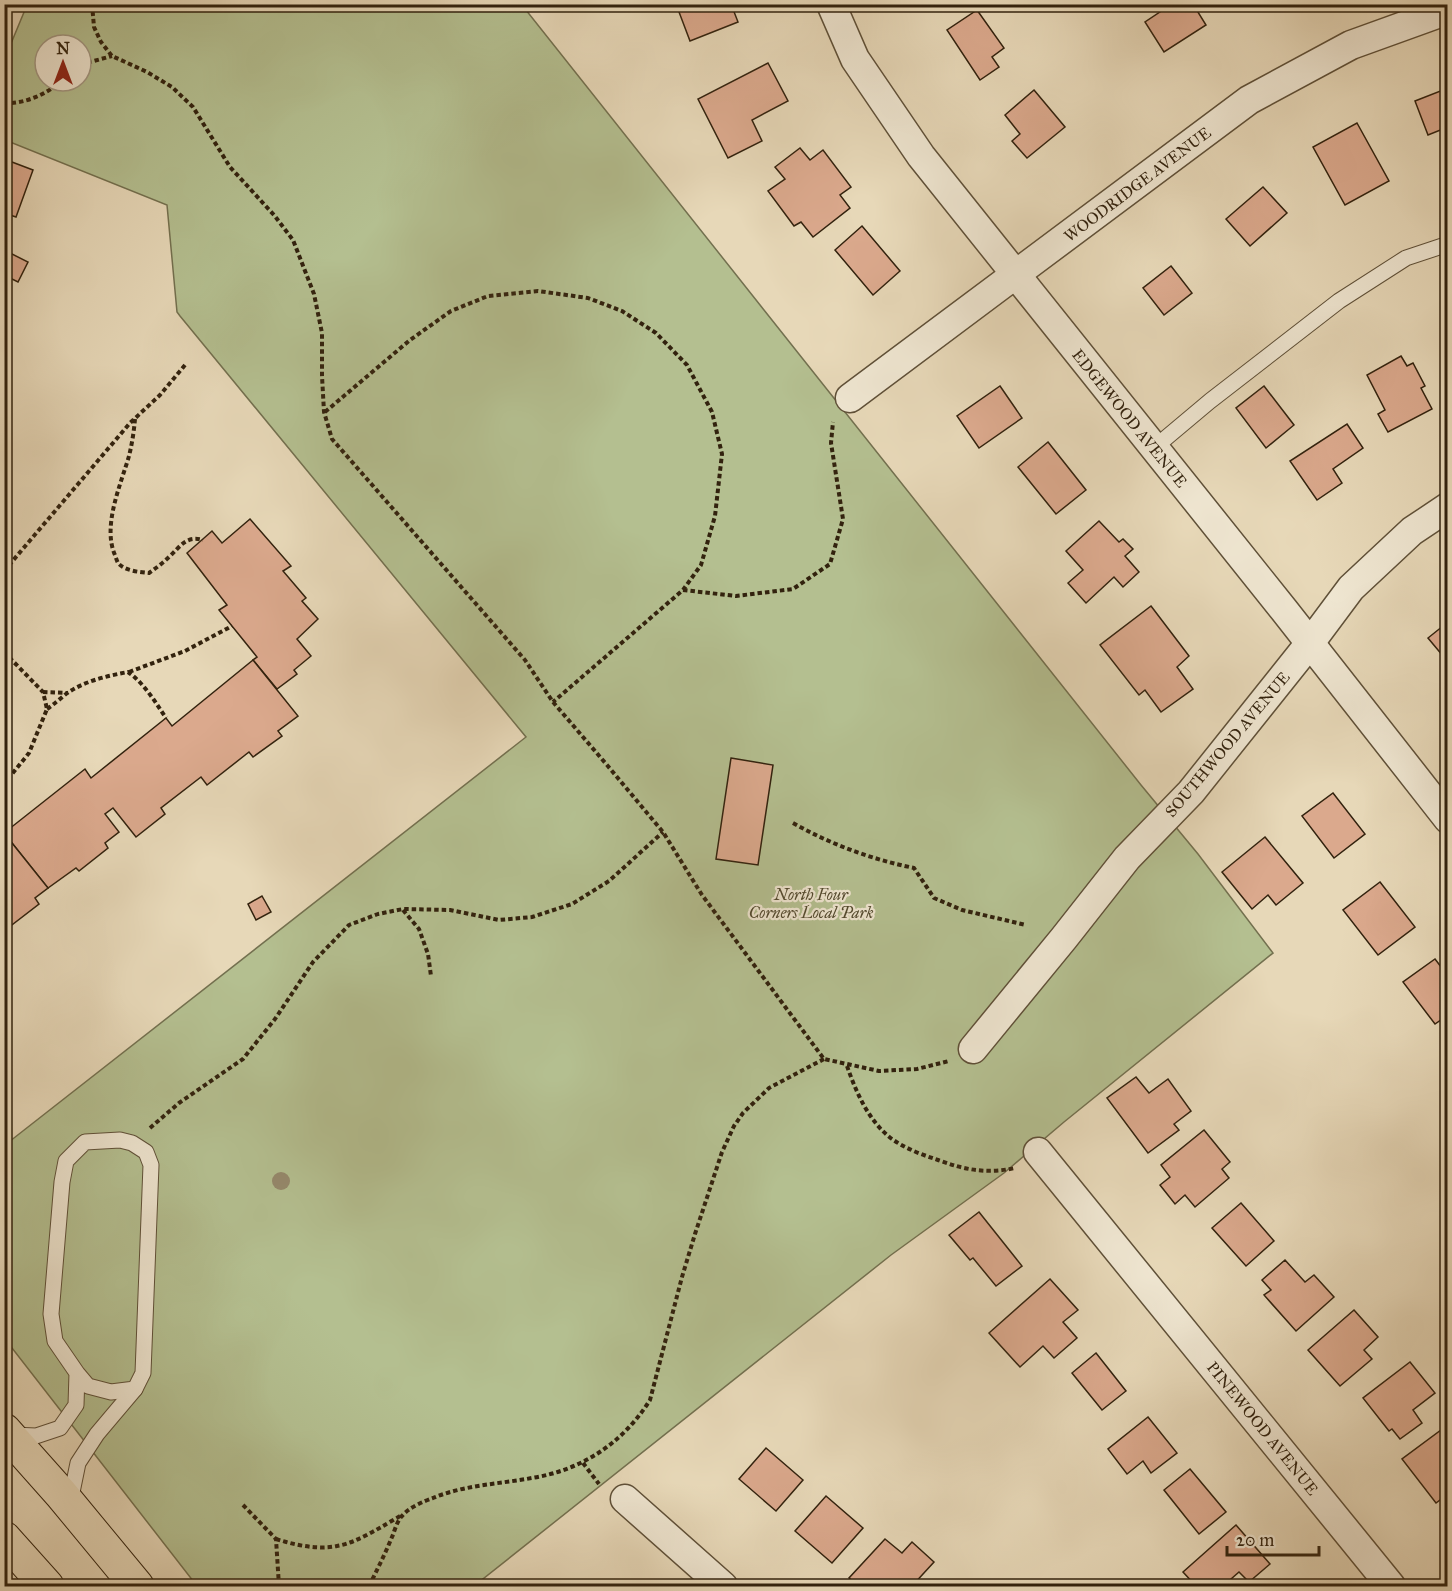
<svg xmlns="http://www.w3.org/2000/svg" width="1452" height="1591" viewBox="0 0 1452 1591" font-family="'IM FELL Great Primer',serif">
<rect width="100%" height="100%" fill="#e7d8b8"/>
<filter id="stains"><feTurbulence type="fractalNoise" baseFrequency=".00333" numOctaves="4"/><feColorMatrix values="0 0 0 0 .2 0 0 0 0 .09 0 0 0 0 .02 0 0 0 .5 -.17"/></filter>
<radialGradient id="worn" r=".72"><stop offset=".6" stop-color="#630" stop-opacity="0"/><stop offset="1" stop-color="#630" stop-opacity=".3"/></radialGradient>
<!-- green -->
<path fill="#b4bf90" stroke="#73704f" stroke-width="1.5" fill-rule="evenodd" d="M27,5H522L1141,785L1198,854L1273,953L1064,1122L1004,1173L891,1255L474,1586H197L5,1339V1145L526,737L180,316L177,312L167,205L5,140V58ZM45,45H81V81H45Z"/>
<!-- building -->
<g fill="#dba98d" stroke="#32220e" stroke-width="1.5">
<path d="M676,4H731L738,22L690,41Z"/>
<path d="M1172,4H1193L1206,25L1164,52L1145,22Z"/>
<path d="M977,10L1004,48L992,57L999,67L980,80L947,30Z"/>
<path d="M768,63L788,101L752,120L762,141L728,158L698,99Z"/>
<path d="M1448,88V127L1428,135L1415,101Z"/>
<path d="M1034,90L1065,127L1027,158L1012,141L1020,134L1005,115Z"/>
<path d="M1357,123L1389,181L1345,205L1313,147Z"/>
<path d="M800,148L810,160L823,150L851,187L840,195L850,208L813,237L801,222L794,226L768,191L785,179L775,167Z"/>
<path d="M4,159L33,170L16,217L4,213Z"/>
<path d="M1263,187L1287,213L1250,246L1226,219Z"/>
<path d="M862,226L900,271L873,295L835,250Z"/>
<path d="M4,250L28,262L18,282L4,275Z"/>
<path d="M1171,266L1192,293L1164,315L1143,288Z"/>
<path d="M1401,356L1407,366L1413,363L1425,386L1421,388L1432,409L1388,432L1378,414L1385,410L1367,375Z"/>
<path d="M1000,386L1022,418L979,448L957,416Z"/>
<path d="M1264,386L1294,425L1266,448L1236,408Z"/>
<path d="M1347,424L1363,448L1333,469L1342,483L1317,500L1290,461Z"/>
<path d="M1048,442L1086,490L1056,514L1018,467Z"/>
<path d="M250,519L291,566L283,571L306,598L302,601L318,619L297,639L311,656L294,670L297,674L277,689L253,660L257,657L219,610L227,605L187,553L212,531L222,543Z"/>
<path d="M1099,521L1119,542L1123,539L1133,549L1125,556L1139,572L1123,587L1114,577L1086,603L1068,583L1083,570L1066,551Z"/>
<path d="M1151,606L1189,656L1177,667L1193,689L1161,712L1145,690L1139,695L1100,645Z"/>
<path d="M1448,622V662L1428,638Z"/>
<path d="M253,660L298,716L278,731L282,736L253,757L249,752L207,785L201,777L161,808L165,814L136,837L113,808L105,814L119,832L105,843L108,848L79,871L76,868L48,888L4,833L85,769L91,778L166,718L172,726Z"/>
<path d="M731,758L773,765L758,865L716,859Z"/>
<path d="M1333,793L1365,834L1334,858L1302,816Z"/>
<path d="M4,833L48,888L35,898L39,904L4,931Z"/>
<path d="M1265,837L1303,883L1276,905L1268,895L1252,909L1222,872Z"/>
<path d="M1380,882L1415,927L1378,955L1343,910Z"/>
<path d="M262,896L271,912L256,920L248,904Z"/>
<path d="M1435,959L1448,976V1015L1435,1024L1403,982Z"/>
<path d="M1136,1077L1149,1093L1168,1079L1191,1111L1174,1124L1179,1130L1148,1153L1107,1098Z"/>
<path d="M1204,1130L1230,1162L1222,1169L1229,1178L1195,1207L1185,1195L1175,1204L1160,1185L1170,1177L1161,1165Z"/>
<path d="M1241,1203L1274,1241L1246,1266L1212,1228Z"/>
<path d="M979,1212L1022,1266L996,1286L973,1258L970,1260L949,1235Z"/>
<path d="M1285,1260L1305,1282L1314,1275L1334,1297L1296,1331L1264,1295L1271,1290L1262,1280Z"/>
<path d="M1050,1279L1078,1310L1063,1322L1077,1338L1054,1358L1043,1346L1020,1367L989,1333Z"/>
<path d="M1354,1310L1378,1337L1364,1350L1372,1359L1340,1386L1308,1350Z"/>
<path d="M1096,1353L1126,1391L1102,1410L1072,1373Z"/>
<path d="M1410,1362L1435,1393L1413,1410L1422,1423L1400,1439L1392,1429L1389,1431L1363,1398Z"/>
<path d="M1148,1417L1177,1453L1151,1473L1143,1461L1127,1474L1108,1449Z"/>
<path d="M1441,1430L1448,1438V1472L1441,1477L1448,1486V1494L1436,1503L1402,1459Z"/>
<path d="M766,1448L803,1480L776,1511L739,1479Z"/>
<path d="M1190,1469L1226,1512L1199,1534L1164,1490Z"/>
<path d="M826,1496L863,1528L832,1563L795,1531Z"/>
<path d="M1236,1525L1270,1564L1249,1582L1239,1572L1223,1586H1196L1183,1572Z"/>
<path d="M885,1539L902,1553L912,1542L934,1562L912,1586H859L849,1578Z"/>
</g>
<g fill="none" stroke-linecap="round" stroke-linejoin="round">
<defs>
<g id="lane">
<path d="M1154,448L1210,401L1339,301L1406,258L1448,244"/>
<path d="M12,1435L36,1436L60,1428L76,1405L77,1373L55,1341L51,1314L62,1182L66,1161L85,1142L120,1140L132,1143L146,1152L151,1165L143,1373L135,1389L111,1392L88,1386L77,1373"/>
<path d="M70,1502L78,1463L97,1434L135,1389"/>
</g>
<g id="street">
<path d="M831,4L855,59L921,156L1284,610L1448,819"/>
<path d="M850,398L1249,100L1351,45L1448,10"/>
<path d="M973,1049L1064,938L1127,858L1191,792L1310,643L1351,588L1412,531L1448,507"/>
<path d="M1038,1152L1391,1586"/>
<path d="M625,1499L723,1586"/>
</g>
<g id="primary">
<path d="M4,1430L61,1494L137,1586"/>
<path d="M4,1538L47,1586"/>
</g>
</defs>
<!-- lane casing -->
<use href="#lane" stroke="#5f5038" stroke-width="17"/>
<!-- street casing -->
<use href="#street" stroke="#5f5038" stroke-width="31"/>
<!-- primary casing -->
<use href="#primary" stroke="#32220e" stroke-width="35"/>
<!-- path -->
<g stroke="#32220e" stroke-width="4" stroke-dasharray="4.5 3" stroke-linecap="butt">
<path d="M92,4L94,27L101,42L112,56L147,72L172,87L193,107L230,167L274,215L293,240L314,294L322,333V376L324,412L332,439L525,660L553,702L607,765L663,832L702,895L824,1059L879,1071L917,1069L949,1061"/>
<path d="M81,67L90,62L112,56"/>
<path d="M4,103C26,104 46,94 62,81"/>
<path d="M325,412L410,340L451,311L488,296L538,291L588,298L622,311L656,333L687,365L712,412L722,454L715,516L701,565L683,590L553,702"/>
<path d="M135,419C134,431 132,444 129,456C121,484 102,526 115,555C116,558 117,561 118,563C125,571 139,572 149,573C156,568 163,563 169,557C180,547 186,535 203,540"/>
<path d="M4,571L130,423L160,395L185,365"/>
<path d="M683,590L736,596L793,589L830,564L843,519L831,443L833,422"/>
<path d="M4,652L43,692L47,709L29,753L4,784"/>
<path d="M129,672L185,651L232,626"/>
<path d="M43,692L68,693"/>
<path d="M47,709C54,704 60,699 66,694C84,681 107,676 128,672C145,684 155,702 166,718"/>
<path d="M793,823C832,845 871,859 914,868L934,898L962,910L1026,925"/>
<path d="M403,910L419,929L428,954L431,976"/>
<path d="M847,1066C856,1092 869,1122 892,1139C906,1149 923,1155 938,1160C965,1170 987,1174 1015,1168"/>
<path d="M150,1128L179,1103L243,1059L275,1019L313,962L349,925L378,914L403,909L450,910L499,920L532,917L572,904L609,881L663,832"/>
<path d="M583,1463L599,1484"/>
<path d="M243,1505L276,1539L279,1586"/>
<path d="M276,1539C295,1545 317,1550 337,1546C357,1543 384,1525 402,1515"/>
<path d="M369,1586C377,1570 385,1554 392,1537C395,1530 397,1521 402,1516C408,1508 424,1501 433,1498C464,1485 499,1484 532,1478C582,1470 623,1443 650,1400L682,1277L695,1234L722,1152L734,1126L743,1113L769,1088L824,1059"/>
</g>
<!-- lane -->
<use href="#lane" stroke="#efe6d1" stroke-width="15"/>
<!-- street -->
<use href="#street" stroke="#efe6d1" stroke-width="28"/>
<!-- primary -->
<use href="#primary" stroke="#e7d8b8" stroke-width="33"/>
</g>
<!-- trees -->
<circle fill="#95896c" cx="281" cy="1181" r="9"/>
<g text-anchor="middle" stroke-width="4.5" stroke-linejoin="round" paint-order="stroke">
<!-- street labels -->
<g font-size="16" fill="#32220e" stroke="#efe6d1">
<text transform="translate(1137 184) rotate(-37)" y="6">WOODRIDGE AVENUE</text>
<text transform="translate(1130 418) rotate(51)" y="6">EDGEWOOD AVENUE</text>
<text transform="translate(1227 744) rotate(-50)" y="6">SOUTHWOOD AVENUE</text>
<text transform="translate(1263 1428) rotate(51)" y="6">PINEWOOD AVENUE</text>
</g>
<!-- park labels -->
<g font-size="16" font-style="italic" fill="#52492e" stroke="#efe6d1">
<text x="811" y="900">North Four<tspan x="811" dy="18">Corners Local Park</tspan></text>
</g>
</g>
<!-- margin -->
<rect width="1452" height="1591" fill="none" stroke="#e7d8b8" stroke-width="24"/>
<rect x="6" y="6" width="1440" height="1579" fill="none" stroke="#32220e" stroke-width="3"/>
<rect x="12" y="12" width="1428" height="1567" fill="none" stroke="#32220e" stroke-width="1.5"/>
<!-- north arrow -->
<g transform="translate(63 63)"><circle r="28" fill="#efe6d1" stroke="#a39883" stroke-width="1.5"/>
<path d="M0-4.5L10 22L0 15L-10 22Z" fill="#8f2418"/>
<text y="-9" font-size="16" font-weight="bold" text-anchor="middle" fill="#32220e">N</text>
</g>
<!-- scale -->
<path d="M1227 1546v9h92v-9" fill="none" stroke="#32220e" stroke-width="3"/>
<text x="1236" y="1546" font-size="18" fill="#32220e" stroke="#efe6d1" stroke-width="4.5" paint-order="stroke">20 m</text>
<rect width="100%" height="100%" filter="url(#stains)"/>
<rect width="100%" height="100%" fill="url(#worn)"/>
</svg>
